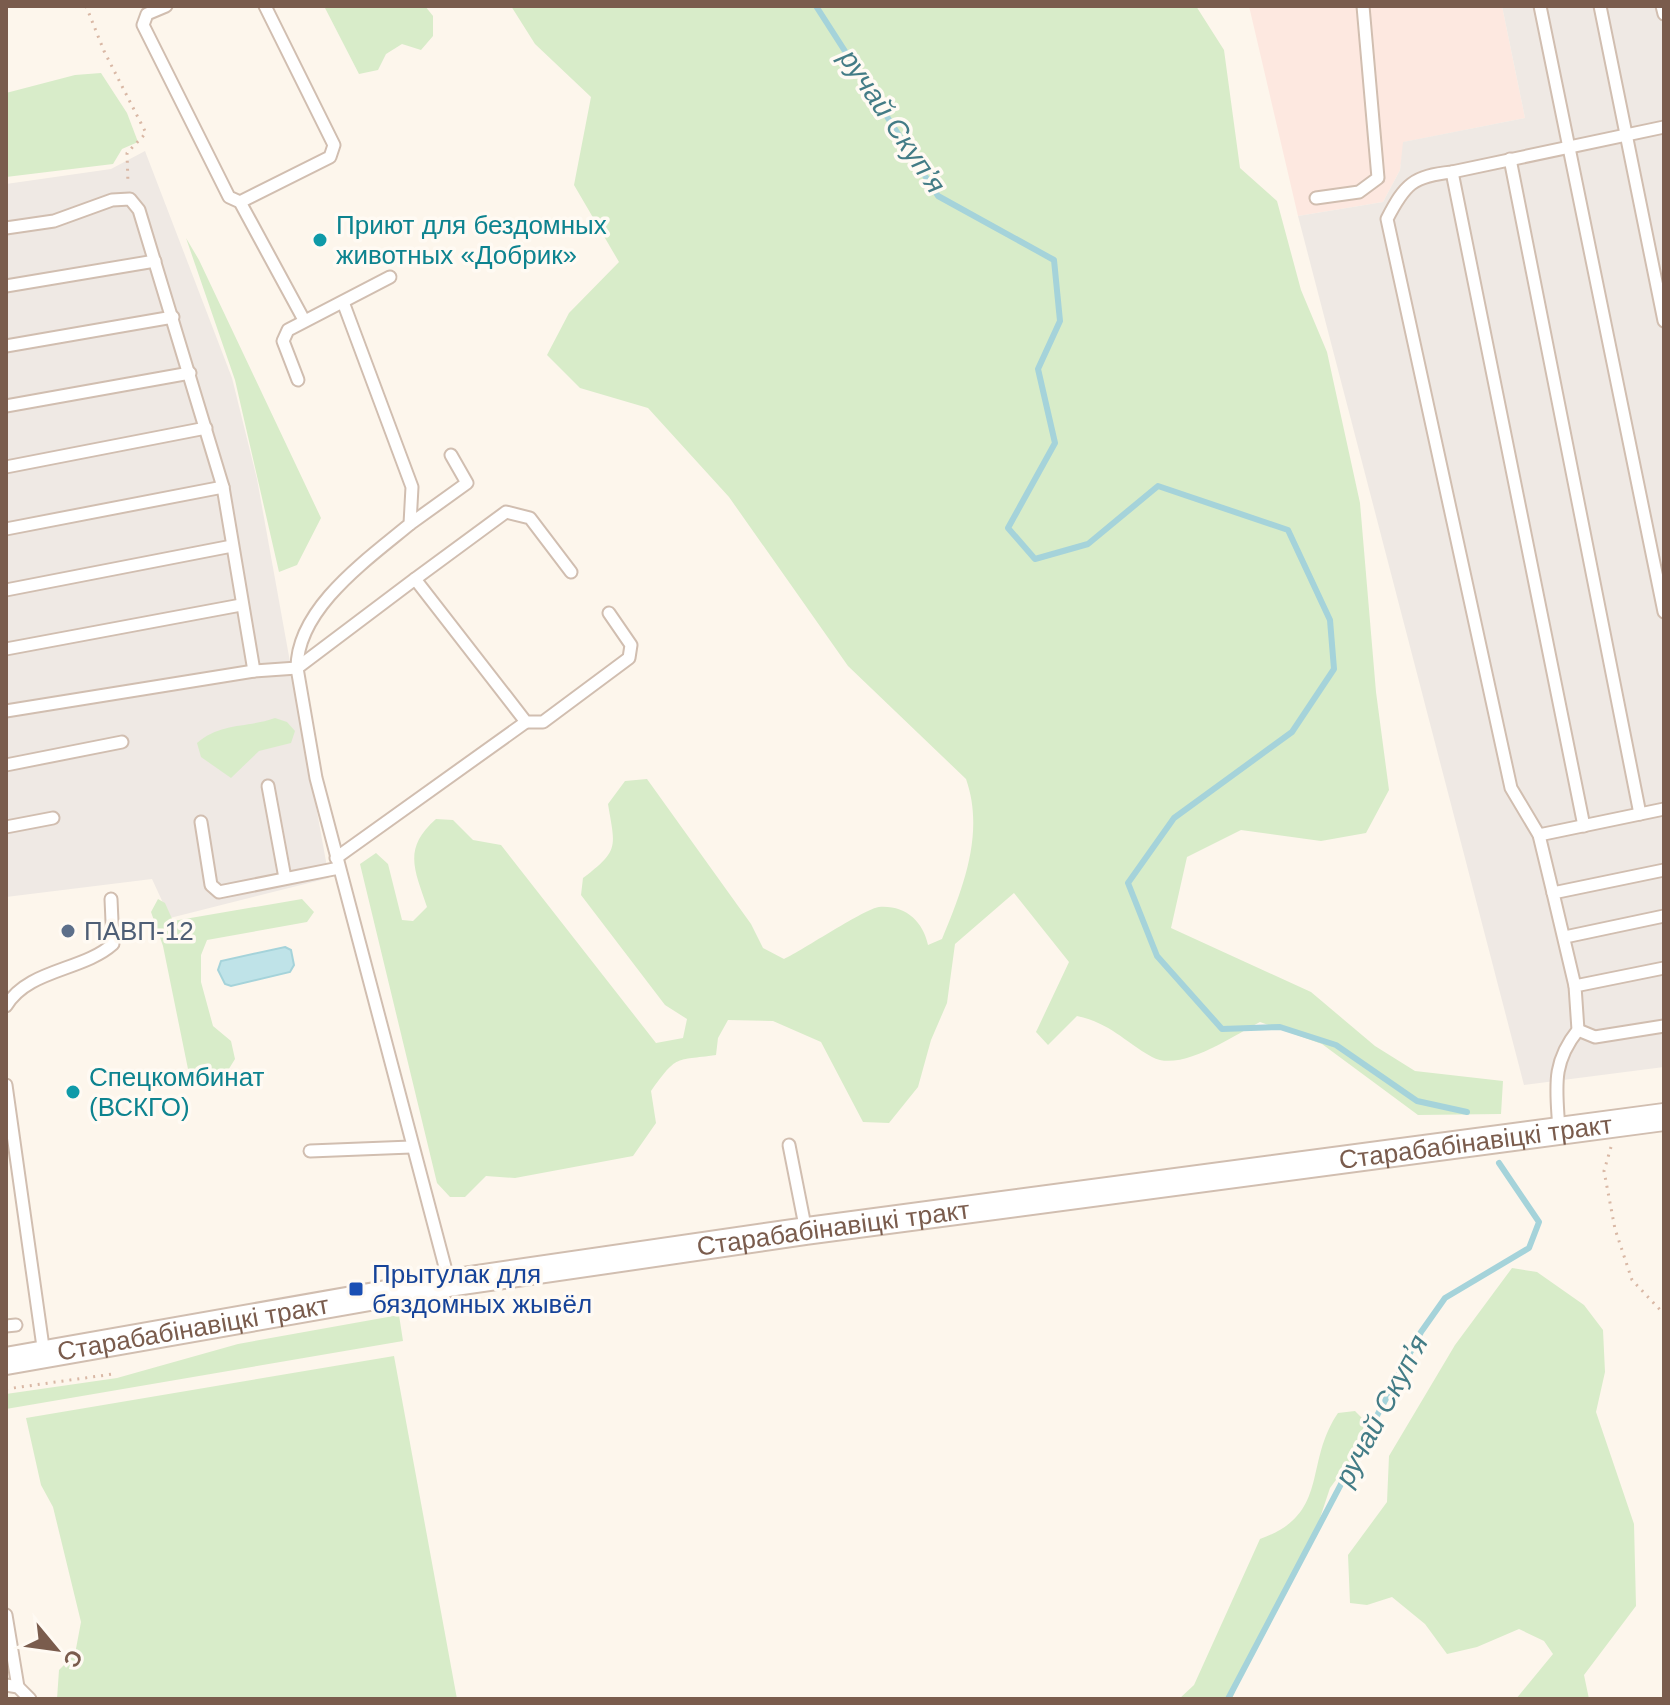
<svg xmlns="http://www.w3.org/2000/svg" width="1670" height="1705" viewBox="0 0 1670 1705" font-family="Helvetica,sans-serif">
<rect width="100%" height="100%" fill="#fdf6ec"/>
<!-- commercial -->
<path fill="#fde8e0" d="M1249,6H1502L1525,118L1404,142L1400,170L1383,202L1298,216Z"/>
<!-- industrial -->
<g fill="#efe9e4">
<path d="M1502,6H1664V1067L1524,1085L1298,216L1383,202L1400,170L1403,142L1525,118Z"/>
<path d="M145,151L232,378L257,479L329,878L170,918L152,879L6,897V184L111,169Z"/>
</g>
<!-- green -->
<g fill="#d8ecc9">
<path d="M324,6H425L433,16V36L421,50L402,44L386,54L378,70L359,74Z"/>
<path d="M511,6H1196L1224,50L1240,168L1277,201L1301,290L1327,352L1360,503L1376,692L1389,790L1366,833L1321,841L1241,830L1187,857L1171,928L1311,992L1375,1046L1415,1071L1503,1081L1501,1114L1418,1115L1322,1044L1260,1022C1234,1035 1181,1073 1152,1057C1122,1040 1112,1024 1077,1016L1048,1045L1036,1032L1069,962L1014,893L955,944L947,1003L931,1040L918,1087L889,1123L863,1122L821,1042L773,1021L728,1020L718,1038L716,1055C674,1061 678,1054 651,1091L656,1123L633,1156L515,1178L486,1176L465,1197H450L437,1183L360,864L376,853L388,864L402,920L413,921L427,907C415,870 402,849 436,819L453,820L473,840L501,845L656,1043L683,1038L687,1019L665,1005L581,895L583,878C620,850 615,847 608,804L625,781L647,779L751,924L763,948L784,959C803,950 866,908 879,907C905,905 923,921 928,945L942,939C963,888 985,833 966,779L848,666L729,497L648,408L580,388L547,355L569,313L619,262L574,185L591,97L535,44Z"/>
<path d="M101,73L127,113L138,142L122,149L113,164L6,177V93L75,75Z"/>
<path d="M186,238L199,260L321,518L297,565L279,572L235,380Z"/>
<path d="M275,718L287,722L295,731L291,743L259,751L231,778L201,757L197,743C221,722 247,728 275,718Z"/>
<path d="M158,899L165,903L173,921L302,899L314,912L307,922L207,940L201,955V982L213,1026L231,1041L235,1059L227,1072L206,1078L188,1069L163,946L151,912Z"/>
<path d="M1512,1268L1537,1272L1584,1305L1603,1330L1605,1372L1596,1412L1634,1524L1636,1606L1584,1675L1589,1699H1516L1553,1654L1544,1641L1519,1629L1477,1647L1447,1654L1425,1624L1392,1597L1367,1605L1350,1603L1348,1555L1387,1502L1389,1456L1455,1345Z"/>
<path d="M399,1315L403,1341L6,1409V1394L117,1378L238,1344Z"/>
<path d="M394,1356L457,1699H57L59,1670L75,1654L81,1622L53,1507L41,1485L26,1418Z"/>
<path d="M1355,1411L1365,1421L1358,1450L1330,1488L1318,1524L1279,1605L1253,1646L1232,1699H1179L1194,1685L1260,1539C1331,1514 1303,1464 1338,1413Z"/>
</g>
<!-- water -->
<path fill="#bfe3e8" stroke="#a5d3da" stroke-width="2" d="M285,947L291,950L294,965L290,972L231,986L225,984L218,970L221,961Z"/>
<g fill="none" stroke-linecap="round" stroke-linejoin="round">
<!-- stream -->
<g stroke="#a5d3da" stroke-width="6">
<path d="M816,6L938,196L1054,260L1060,321L1038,369L1055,443L1008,528L1035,559L1088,544L1158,486L1288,530L1330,620L1334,669L1292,732L1174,818L1128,883L1157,956L1222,1029L1280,1027L1336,1045L1417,1101L1467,1112"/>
<path d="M1228,1699L1421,1332L1445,1298L1529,1248L1539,1222L1499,1163"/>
</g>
<defs>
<g id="service">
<path d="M166,6L147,14L143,25L229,197L240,202L304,320"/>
<path d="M1540,6L1664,612"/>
<path d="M1600,6L1664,321"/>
<path d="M1662,6L1664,14"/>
<path d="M1510,159L1640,814"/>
<path d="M1452,172L1584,826"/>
<path d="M1316,198L1359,192L1378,178L1363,6"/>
<path d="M240,202L330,157L334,145L265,6"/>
<path d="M6,228L54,221L112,200L130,199L139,210L223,487L254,671"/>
<path d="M6,286L155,261"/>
<path d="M343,302L412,487L410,524C368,559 297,608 297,668L316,778L449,1282"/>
<path d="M6,346L173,317"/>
<path d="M298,380L283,341L288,330L390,277"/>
<path d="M6,406L190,373"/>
<path d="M6,467L206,428"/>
<path d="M410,524L467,483L451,455"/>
<path d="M6,529L223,487"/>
<path d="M571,572L530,518L506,512L415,579L526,722H543L629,658L631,645L609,613"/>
<path d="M6,590L232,546"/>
<path d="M6,649L241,605"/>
<path d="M6,711L254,671L297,668L415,579"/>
<path d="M6,765L122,742"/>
<path d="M268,786L285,878"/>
<path d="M201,822L211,885L219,892L339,868"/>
<path d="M6,827L53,818"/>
<path d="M1539,835L1664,809"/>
<path d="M336,858L526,722"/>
<path d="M1553,893L1539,835L1511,788L1387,219C1405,184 1413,176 1452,172L1664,127"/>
<path d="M1565,937L1664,916"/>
<path d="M1575,986L1553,893L1664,870"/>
<path d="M6,1006C28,969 83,971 113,944L111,899"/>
<path d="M1578,1030L1595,1037L1664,1026"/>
<path d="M6,1085L44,1354"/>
<path d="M1559,1132C1557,1090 1550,1065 1578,1030L1575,986L1664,968"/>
<path d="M789,1145L806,1231"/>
<path d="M310,1151L411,1147"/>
<path d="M6,1326L16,1325"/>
<path d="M6,1615L18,1687"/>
<path d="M6,1685L18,1687L30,1699"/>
</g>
<g id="tertiary">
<path id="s1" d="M6,1361L449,1283L806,1231L1664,1117"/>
</g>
</defs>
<!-- service casing -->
<use href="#service" stroke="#d1beb0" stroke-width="15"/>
<!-- tertiary casing -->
<use href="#tertiary" stroke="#d1beb0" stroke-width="30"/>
<!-- path -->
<g stroke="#d9b8a5" stroke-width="3" stroke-dasharray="2 6" stroke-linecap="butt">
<path d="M86,6L104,51L146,133L127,153L128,184"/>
<path d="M1611,1147L1604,1171L1615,1229L1632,1280L1664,1314"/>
<path d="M6,1389L113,1374"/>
</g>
<!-- service -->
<use href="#service" stroke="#fff" stroke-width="11"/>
<!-- tertiary -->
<use href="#tertiary" stroke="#fff" stroke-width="26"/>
</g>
<!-- markers -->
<g fill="#0f9aa8" stroke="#fffaf3" stroke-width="3">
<circle cx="320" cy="240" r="8"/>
<circle cx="73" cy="1092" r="8"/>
</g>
<circle fill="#5c6f8a" stroke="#fffaf3" stroke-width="3" cx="68" cy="931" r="8"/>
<rect fill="#1a4fb4" stroke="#fffaf3" stroke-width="3" x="348" y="1281" width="16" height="16" rx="4"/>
<g text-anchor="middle" stroke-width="7" stroke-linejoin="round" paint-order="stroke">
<!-- culture labels -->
<g font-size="26" fill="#0d838f" stroke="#fffaf3" text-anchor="start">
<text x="336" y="234">Приют для бездомных<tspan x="336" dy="30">животных «Добрик»</tspan></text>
<text x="89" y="1086">Спецкомбинат<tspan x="89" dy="30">(ВСКГО)</tspan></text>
</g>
<!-- service labels -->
<g font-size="26" fill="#4e5e75" stroke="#fffaf3" text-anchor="start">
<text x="84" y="940">ПАВП-12</text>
</g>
<!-- street labels -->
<g font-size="26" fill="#7a5c4d" stroke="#fffaf3">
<text dy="9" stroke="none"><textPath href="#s1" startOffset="1486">Старабабінавіцкі тракт</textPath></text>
<text dy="9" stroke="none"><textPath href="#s1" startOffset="838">Старабабінавіцкі тракт</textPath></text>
<text dy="9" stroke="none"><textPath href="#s1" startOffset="190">Старабабінавіцкі тракт</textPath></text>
</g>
<!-- transit labels -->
<g font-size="26" fill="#164399" stroke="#fffaf3" text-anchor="start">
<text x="372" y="1283">Прытулак для<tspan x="372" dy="30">бяздомных жывёл</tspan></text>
</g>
<!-- water labels -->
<g font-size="28" font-style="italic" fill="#437c86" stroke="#fffaf3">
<text transform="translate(893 121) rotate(56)" y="10">ручай Скупʼя</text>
<text transform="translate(1381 1410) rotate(-62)" y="10">ручай Скупʼя</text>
</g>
</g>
<!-- border -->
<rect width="1670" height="1705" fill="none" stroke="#7a5c4d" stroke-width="16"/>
<!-- north arrow -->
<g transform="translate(56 1649) rotate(119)" stroke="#fffaf3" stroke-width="6" paint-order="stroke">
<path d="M0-6L14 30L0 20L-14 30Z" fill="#7a5c4d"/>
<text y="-12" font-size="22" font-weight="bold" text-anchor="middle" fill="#7a5c4d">С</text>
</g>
</svg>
